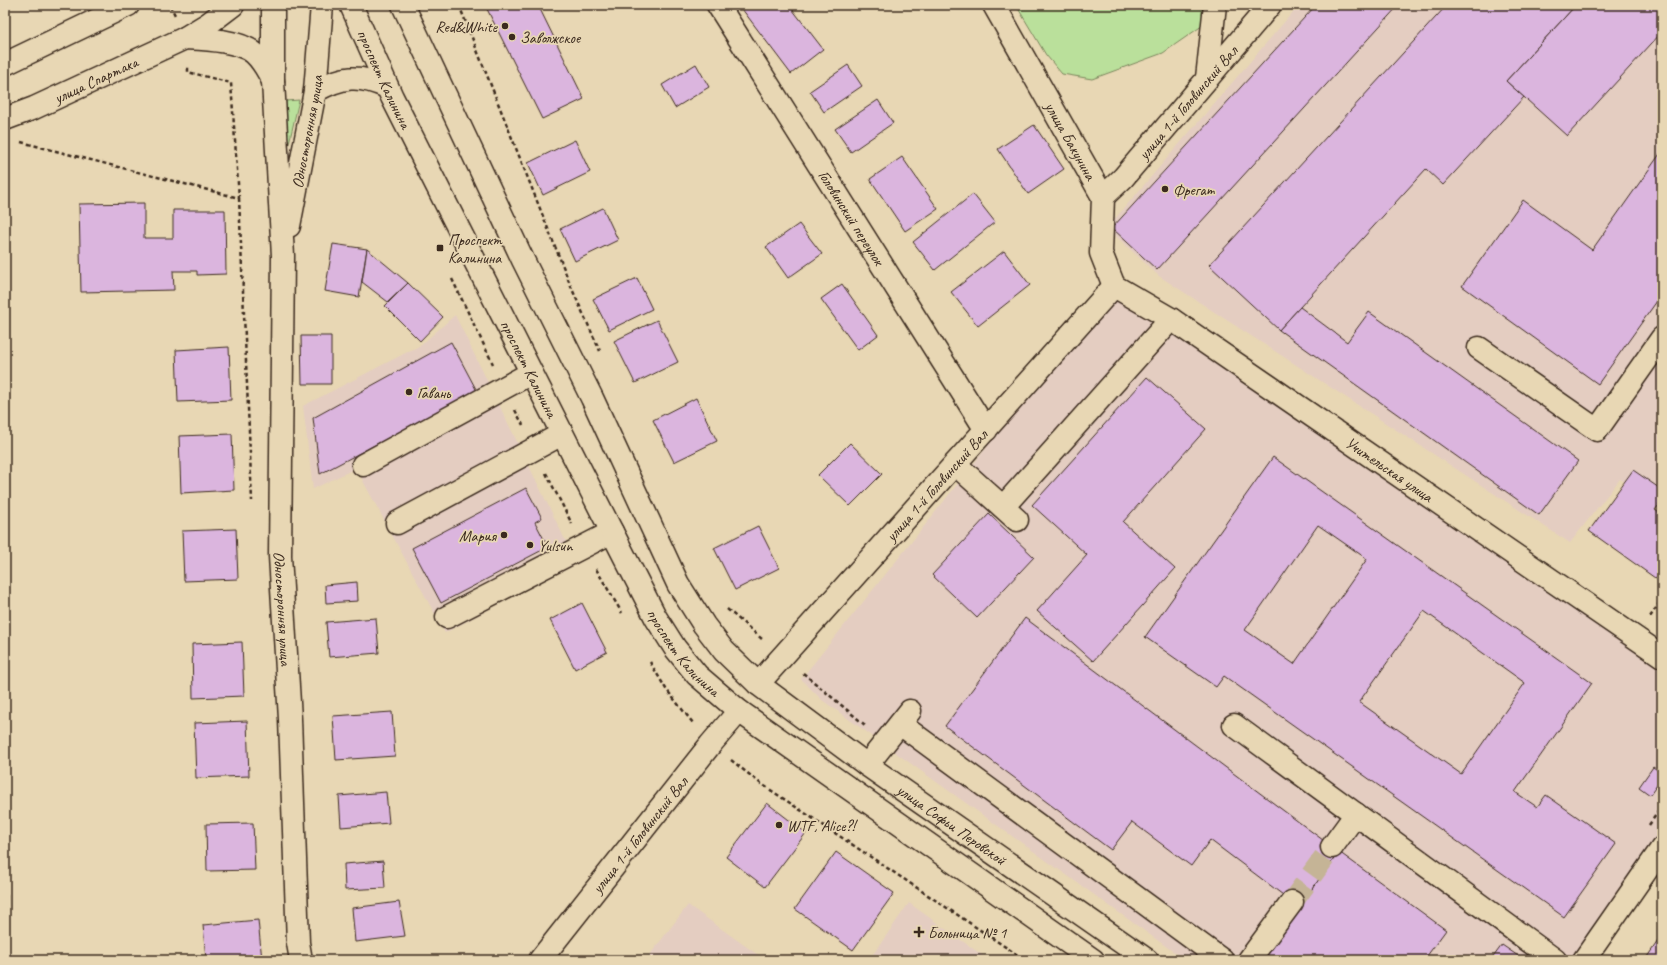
<svg xmlns="http://www.w3.org/2000/svg" width="1667" height="965" viewBox="0 0 1667 965" font-family="Caveat,sans-serif">
<rect width="100%" height="100%" fill="#e8d7b4"/>
<filter id="ink" filterUnits="userSpaceOnUse"><feTurbulence type="fractalNoise" baseFrequency=".025" numOctaves="2"/><feDisplacementMap in="SourceGraphic" scale="8" xChannelSelector="R" yChannelSelector="G"/><feConvolveMatrix kernelMatrix="1 2 1 2 8 2 1 2 1" color-interpolation-filters="sRGB"/></filter>
<g filter="url(#ink)">
<!-- built -->
<g fill="#e4cdc1">
<path d="M1299,5H1662V507L1620,479L1570,543L1159,276L1107,228Z"/>
<path d="M1114,286L1662,656V848L1584,960H1185L822,700L801,679L918,534Z"/>
<path d="M455,315L576,562L445,633L356,468L313,489L303,406L421,345Z"/>
<path d="M909,903L989,960H869Z"/>
<path d="M688,905L765,960H646Z"/>
</g>
<!-- green -->
<g fill="#bae09b" stroke="#7a855c">
<path d="M1016,5H1232L1163,53L1092,79L1062,74L1046,55Z"/>
<path d="M299,100L287,152L286,101Z"/>
</g>
<!-- building -->
<g fill="#dbb5de" stroke="#3b2a1e" fill-rule="evenodd">
<path d="M485,5H538L584,99L542,119Z"/>
<path d="M739,5H789L823,49L791,74Z"/>
<path d="M1316,5H1399L1157,270L1112,228Z"/>
<path d="M1447,5H1576L1506,81L1524,97L1443,185L1426,169L1279,330L1209,265Z"/>
<path d="M1576,5H1660L1662,7V32L1567,136L1506,81Z"/>
<path d="M696,64L709,87L675,108L662,85Z"/>
<path d="M848,65L862,86L824,112L810,91Z"/>
<path d="M878,100L893,123L851,152L835,129Z"/>
<path d="M1034,125L1064,169L1028,194L998,149Z"/>
<path d="M575,140L590,172L543,195L528,163Z"/>
<path d="M1662,151V294L1598,384L1462,286L1523,200L1592,250Z"/>
<path d="M902,157L938,209L905,231L870,179Z"/>
<path d="M973,194L995,222L935,270L913,242Z"/>
<path d="M144,203V238H173V210H225L226,274L197,275V271H173L174,290L81,292L79,204Z"/>
<path d="M603,208L618,240L575,261L560,229Z"/>
<path d="M799,224L822,254L788,278L766,247Z"/>
<path d="M333,244L367,249L359,297L325,291Z"/>
<path d="M367,249L408,283L388,302L362,282Z"/>
<path d="M1004,251L1030,285L978,326L951,292Z"/>
<path d="M637,278L652,309L609,330L593,299Z"/>
<path d="M408,283L443,317L420,341L385,306Z"/>
<path d="M842,284L878,335L858,350L821,299Z"/>
<path d="M1300,307L1347,342L1369,312L1578,461L1539,515L1279,330Z"/>
<path d="M657,320L678,362L635,383L614,341Z"/>
<path d="M301,336H331V384H302Z"/>
<path d="M451,342L477,391L320,474L313,418Z"/>
<path d="M229,347L231,400L178,402L176,350Z"/>
<path d="M1147,377L1206,429L1123,522L1175,569L1093,661L1037,611L1087,555L1032,505Z"/>
<path d="M696,398L717,441L674,462L653,420Z"/>
<path d="M232,434L234,490L181,493L179,436Z"/>
<path d="M850,443L882,474L850,506L818,475Z"/>
<path d="M1273,457L1592,683L1515,792L1537,807L1546,795L1616,844L1564,917L1224,676L1216,687L1145,637ZM1318,525L1367,559L1294,664L1245,630ZM1424,611L1525,683L1461,774L1359,702Z"/>
<path d="M1633,470L1662,490V501L1655,510L1662,515V583L1589,531Z"/>
<path d="M526,488L542,518L535,522L548,547L441,603L412,548Z"/>
<path d="M989,514L1034,557L977,618L932,575Z"/>
<path d="M758,526L779,568L735,590L714,548Z"/>
<path d="M236,529L238,579L184,581L182,531Z"/>
<path d="M357,582L358,601L326,603L325,585Z"/>
<path d="M582,603L607,652L575,669L550,620Z"/>
<path d="M376,618L379,653L329,657L326,622Z"/>
<path d="M1025,618L1339,852L1299,907L1210,840L1191,866L1132,822L1111,850L945,726Z"/>
<path d="M242,642L244,696L193,698L192,644Z"/>
<path d="M392,712L395,756L336,760L333,716Z"/>
<path d="M247,721L249,776L196,778L194,723Z"/>
<path d="M1653,767L1662,773V778L1650,795L1639,787Z"/>
<path d="M386,792L389,823L341,827L339,796Z"/>
<path d="M767,803L806,833L765,887L726,857Z"/>
<path d="M253,823L255,870L207,871L206,824Z"/>
<path d="M836,852L894,893L853,950L795,909Z"/>
<path d="M1339,852L1446,930L1424,960L1261,959Z"/>
<path d="M383,861L385,888L345,890L344,864Z"/>
<path d="M5,894L7,895L6,952H5Z"/>
<path d="M399,902L405,936L355,942L352,908Z"/>
<path d="M258,920L262,960H206L203,925Z"/>
<path d="M1662,935V960H1645Z"/>
<path d="M1502,945L1524,960H1491Z"/>
</g>
<g fill="none" stroke-linecap="round" stroke-linejoin="round">
<!-- minor-tunnel -->
<path stroke="#c5b496" stroke-width="22" stroke-dasharray="22 11" stroke-linecap="butt" d="M1292,902L1332,847"/>
<defs>
<g id="minor">
<path id="s1" d="M273,5V81L283,256L280,556L290,719L298,943L301,960"/>
<path id="s2" d="M718,5L986,430"/>
<path id="s3" d="M994,5L1103,197L1101,253L1114,286"/>
<path d="M185,38C204,39 239,40 254,53C263,61 268,71 273,81"/>
<path d="M1207,78L1215,5"/>
<path d="M315,91C342,76 359,74 387,87"/>
<path id="s4" d="M1103,197L1123,178L1270,5"/>
<path id="s5" d="M289,226L315,91L322,5"/>
<path id="s6" d="M1114,286L1171,319L1662,656"/>
<path d="M1479,348L1597,430L1662,338"/>
<path d="M955,464L1017,520"/>
<path d="M363,465L531,373"/>
<path d="M1003,507L1171,319"/>
<path d="M397,523L562,434"/>
<path d="M447,617L612,532"/>
<path id="s7" d="M758,684L1114,286"/>
<path d="M900,724L1222,960"/>
<path d="M1234,725L1555,960"/>
<path d="M867,765L910,711"/>
<path d="M1332,847L1356,814"/>
<path id="s8" d="M540,960L710,745L739,711"/>
<path d="M1249,960L1292,902"/>
<path d="M1584,960L1662,848"/>
</g>
<g id="major">
<path id="s9" d="M351,5L392,97L612,532L656,618L675,648L697,675L739,711L1093,960"/>
<path id="s10" d="M403,5L523,260L592,398L678,584L704,625L724,651L758,684L867,765L1147,960"/>
<path d="M5,64L128,5"/>
<path id="s11" d="M5,119L34,108L185,38L208,24L233,5"/>
</g>
</defs>
<!-- minor casing -->
<use href="#minor" stroke="#3b2a1e" stroke-width="25"/>
<!-- major casing -->
<use href="#major" stroke="#3b2a1e" stroke-width="25"/>
<!-- path -->
<g stroke="#3b2a1e" stroke-width="2.5" stroke-dasharray="4 3" stroke-linecap="butt">
<path d="M170,5L175,15"/>
<path d="M459,5L572,289L600,351"/>
<path d="M21,142L239,198L231,83L188,72V65"/>
<path d="M239,198L252,501"/>
<path d="M452,279L493,364"/>
<path d="M515,410L523,425"/>
<path d="M546,473L572,524"/>
<path d="M596,569L622,613"/>
<path d="M727,609L762,639"/>
<path d="M1650,617L1662,599"/>
<path d="M650,662L666,689L693,723"/>
<path d="M803,673L865,725"/>
<path d="M731,760L760,783L1025,960"/>
<path d="M1649,825L1662,806"/>
</g>
<!-- minor -->
<use href="#minor" stroke="#e8d7b4" stroke-width="22"/>
<!-- major -->
<use href="#major" stroke="#e8d7b4" stroke-width="22"/>
</g>
</g>
<!-- markers -->
<g fill="#3b2a1e" stroke="#e8d7b4" stroke-width="1.5">
<circle cx="505" cy="26" r="4"/>
<circle cx="512" cy="37" r="4"/>
<circle cx="1165" cy="189" r="4"/>
<rect x="436" y="244" width="8" height="8" rx="2"/>
<circle cx="409" cy="392" r="4"/>
<circle cx="504" cy="535" r="4"/>
<circle cx="530" cy="545" r="4"/>
<circle cx="779" cy="825" r="4"/>
<path d="M917 926h4v4h4v4h-4v4h-4v-4h-4v-4h4z"/>
</g>
<g text-anchor="middle" stroke-width="3.5" stroke-linejoin="round" paint-order="stroke">
<!-- poi labels -->
<g font-size="16" fill="#3b2a1e" stroke="#e8d7b4" text-anchor="start">
<text x="497" y="32" text-anchor="end">Red&amp;White</text>
<text x="520" y="43">Заволжское</text>
<text x="1173" y="195">Фрегат</text>
<text x="448" y="245">Проспект<tspan x="448" dy="18">Калинина</tspan></text>
<text x="417" y="398">Гавань</text>
<text x="496" y="541" text-anchor="end">Мария</text>
<text x="538" y="551">Yulsun</text>
<text x="787" y="831">WTF, Alice?!</text>
<text x="928" y="938">Больница № 1</text>
</g>
<!-- street labels -->
<g font-size="16" fill="#3b2a1e" stroke="#e8d7b4">
<text dy="6" stroke="none"><textPath href="#s11" startOffset="99">улица Спартака</textPath></text>
<text dy="6" stroke="none"><textPath href="#s9" startOffset="81">проспект Калинина</textPath></text>
<text dy="6" stroke="none"><textPath href="#s4" startOffset="127">улица 1-й Головинский Вал</textPath></text>
<text dy="6" stroke="none"><textPath href="#s5" startOffset="96">Односторонняя улица</textPath></text>
<text dy="6" stroke="none"><textPath href="#s3" startOffset="156">улица Бакунина</textPath></text>
<text dy="6" stroke="none"><textPath href="#s2" startOffset="251">Головинский переулок</textPath></text>
<text dy="6" stroke="none"><textPath href="#s9" startOffset="405">проспект Калинина</textPath></text>
<text dy="6" stroke="none"><textPath href="#s6" startOffset="331">Учительская улица</textPath></text>
<text dy="6" stroke="none"><textPath href="#s7" startOffset="267">улица 1-й Головинский Вал</textPath></text>
<text dy="6" stroke="none"><textPath href="#s1" startOffset="604">Односторонняя улица</textPath></text>
<text dy="6" stroke="none"><textPath href="#s9" startOffset="729">проспект Калинина</textPath></text>
<text dy="6" stroke="none"><textPath href="#s10" startOffset="1009">улица Софьи Перовской</textPath></text>
<text dy="6" stroke="none"><textPath href="#s8" startOffset="160">улица 1-й Головинский Вал</textPath></text>
</g>
</g>
<!-- margin -->
<rect width="1667" height="965" fill="none" stroke="#e8d7b4" stroke-width="20"/>
<rect x="10" y="10" width="1647" height="945" fill="none" stroke="#3b2a1e" stroke-width="1.5" filter="url(#ink)"/>
</svg>
